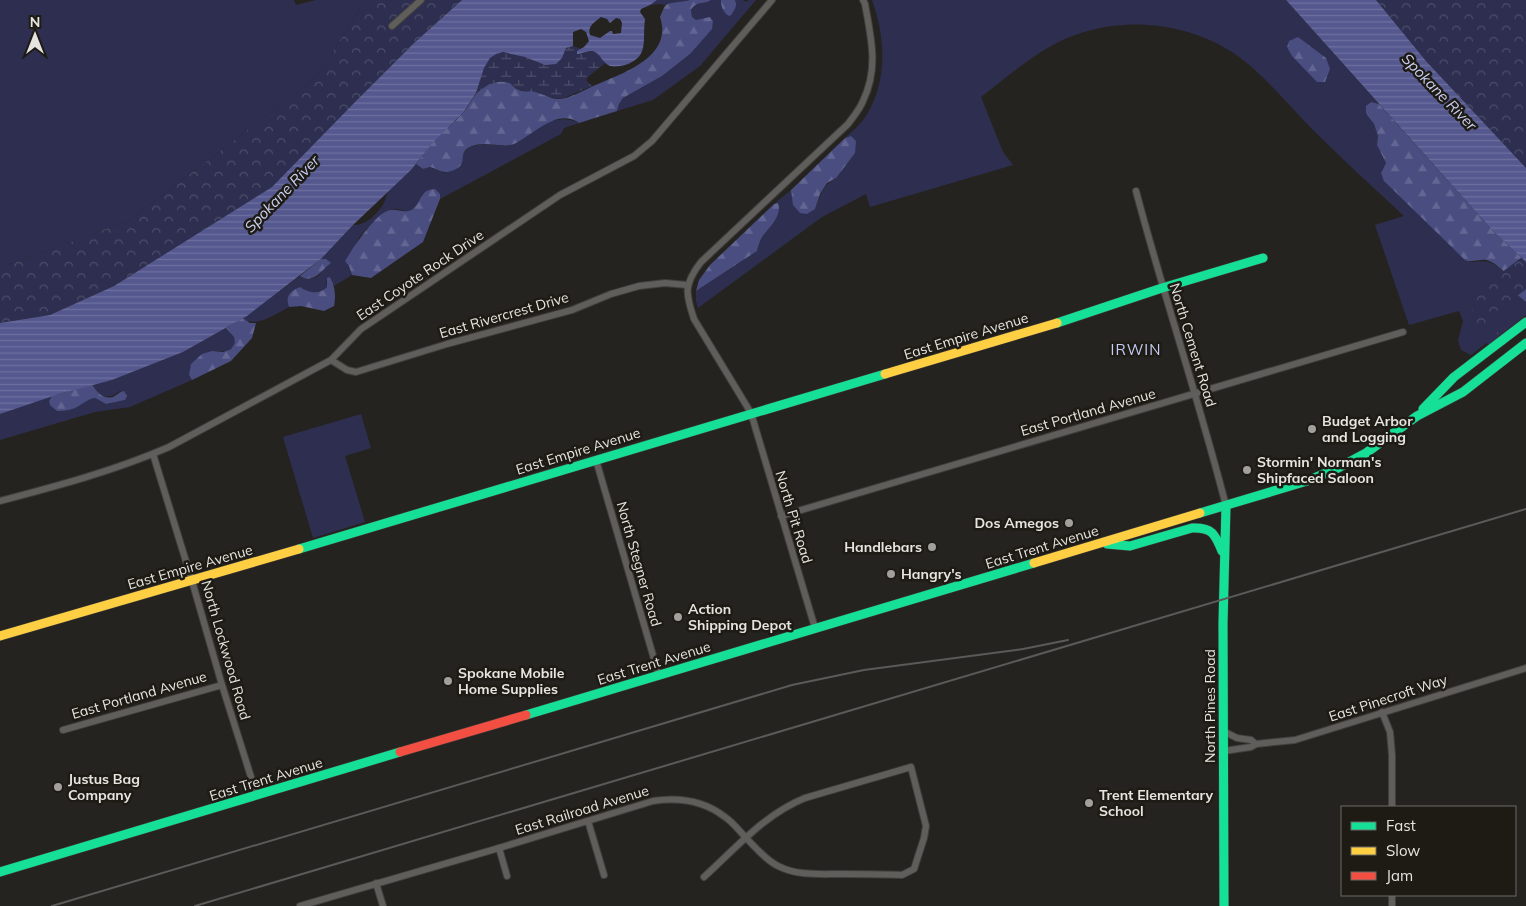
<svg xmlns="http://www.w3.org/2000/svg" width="1526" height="906" viewBox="0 0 1526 906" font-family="Mulish,sans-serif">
<defs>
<pattern id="forest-firs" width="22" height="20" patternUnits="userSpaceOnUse" patternTransform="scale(1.25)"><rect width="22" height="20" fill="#494d80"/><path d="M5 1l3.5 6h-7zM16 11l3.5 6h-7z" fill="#636692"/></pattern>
<pattern id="wetland-marsh" width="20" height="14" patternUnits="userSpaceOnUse" patternTransform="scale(1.25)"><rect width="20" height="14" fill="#2e2f50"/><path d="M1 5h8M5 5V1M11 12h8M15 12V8" fill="none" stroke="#4c4d69"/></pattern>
<pattern id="park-crowns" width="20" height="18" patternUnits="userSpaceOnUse" patternTransform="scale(1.25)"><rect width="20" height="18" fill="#2e2f50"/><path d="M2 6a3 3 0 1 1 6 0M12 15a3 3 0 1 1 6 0" fill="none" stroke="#4c4d69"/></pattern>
<pattern id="water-rules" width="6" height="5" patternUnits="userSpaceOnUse" patternTransform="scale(1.25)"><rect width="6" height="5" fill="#54588f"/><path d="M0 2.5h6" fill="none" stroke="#6d709e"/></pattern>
</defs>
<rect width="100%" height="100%" fill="#252320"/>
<!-- green -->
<g fill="#2e2f50">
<path d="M0,0H294L296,5L316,0H365L318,76L130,220L0,268Z"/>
<path d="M657,0H690C681,3 673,2 665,5L661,4L650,5Z"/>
<path d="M711,0H721V4L736,1L735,0H742L747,2L748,0H756L700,66L653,100L617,111L619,104L623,98L662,76L690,54L703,19L696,20L692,17L691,10C697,0 705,5 711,0Z"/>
<path d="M872,0H1286L1379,104L1370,102L1366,113L1374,124L1378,136L1377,145L1386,163L1381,173L1470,262C1490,260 1491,261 1507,274L1510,289L1526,302V312L1471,355L1461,350L1458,341L1463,321L1459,311L1409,325L1375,225L1404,216C1374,188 1343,160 1314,131C1288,105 1265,75 1235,54C1187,21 1118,15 1065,39C1034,53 1008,76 981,97L1003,152L1013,165L870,207L866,194L822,217L698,308L696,301V291L757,251L760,241L778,215V203L774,204L791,190L792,195L815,209C820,195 823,185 836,178L851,136L845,138C851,132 859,126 864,119C888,84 886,38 872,0Z"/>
<path d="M564,119L575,121L579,123L564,128L561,134L440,199V194L423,193C410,225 403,203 387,211C380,214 363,232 359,238C356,243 349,263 350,268C350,270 351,273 352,275L334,286L331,279L326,281L327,287C319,295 309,293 300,287L288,303L289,307C277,313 255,329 243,318L300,276C314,285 325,273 326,259H321L353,225C366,226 378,213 384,203C386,199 386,195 388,192C397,182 408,174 416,164L423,169L430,167L445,173L461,165C462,161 462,156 464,153C471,141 492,144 503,146L550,121Z"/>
<path d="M226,328C228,331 233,334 234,337C240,351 221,352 212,351L189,375L192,380L130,407L95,412L0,440V414L52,396L49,401L80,405L88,399L95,398L106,404L125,400L127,396L120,391C107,401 100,397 92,384L112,380L183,352Z"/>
<path d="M361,414L371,448L345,456L365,522L313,538L283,437Z"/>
</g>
<!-- forest -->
<g fill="url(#forest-firs)">
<path d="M690,0H711C705,5 697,0 691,10L692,17L696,20L710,17L713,21L712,29L690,54L662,76L623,98L619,104L617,111L579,123C557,107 532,136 514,144C501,149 484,139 468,148C461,152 464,159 461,165C458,169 449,173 444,172C439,171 434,168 430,167L423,169L416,164C423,156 428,147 435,139C444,130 454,123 463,113C471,103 475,91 487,85C493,82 504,80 510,83C514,85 516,90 522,91C526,92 530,91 533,91C542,92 549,99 559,99C569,99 588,88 598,84C626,72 673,56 660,17C662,13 663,8 666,5C669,2 683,2 690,0Z"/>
<path d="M721,0H735C738,6 734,10 731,15L729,16C723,12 721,7 721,0Z"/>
<path d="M1298,37L1326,58L1330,69L1325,82H1317L1292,56L1287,47L1289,41Z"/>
<path d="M1371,102L1379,104L1494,232L1526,262V302L1510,289L1507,274C1501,269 1493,261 1486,260C1479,259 1472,263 1465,260L1384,181L1381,173L1386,163L1377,145L1378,136L1374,124L1366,113V106Z"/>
<path d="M851,136L856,141L855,153L836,178L827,183L820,194L815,209L807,214L800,213L793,205L791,190L845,138Z"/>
<path d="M435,189L440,194V199L423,242L371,278L352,275L349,266L345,261C353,248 373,217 387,211C396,207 405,215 413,209C423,200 419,190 435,189Z"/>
<path d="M778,203C783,217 767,228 761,239C759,243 758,247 757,251L696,291L699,280L710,265L774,204Z"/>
<path d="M321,259H326L331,263C321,270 314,285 300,276Z"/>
<path d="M329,277L331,279C335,288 336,296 334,306L324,311L301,306L289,307C285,296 290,291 300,287C309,293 319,295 327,287V278Z"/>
<path d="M243,318L250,323H256L252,338L231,361L192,380L189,375L191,364L202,354L212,351L223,352L231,349L235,343L234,337L226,328Z"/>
<path d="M92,384C96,391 103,400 113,397C117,395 119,392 124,391L127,396L125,400L106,404L95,398C88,399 85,402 79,406C72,410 65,411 57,411L50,405L49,401L52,396Z"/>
</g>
<!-- wetland -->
<path fill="url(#wetland-marsh)" d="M573,46L582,49L577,51L582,54C594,49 599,51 605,63C599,69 590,73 586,80L592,86L561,99L550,97L532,91H522L516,89L510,83L499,81L488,85L476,93C480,82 482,69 489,59C501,44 530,59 545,65L562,58L566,48Z"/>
<!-- park -->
<g fill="url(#park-crowns)">
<path d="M365,0H462L414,43L354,103L272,187L114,286L50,315L0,323V268L130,220L318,76Z"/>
<path d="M1376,0H1526V168L1426,61Z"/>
<path d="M1526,254V289C1518,296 1493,312 1489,319C1485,326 1487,333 1490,338L1526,310V315L1488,345L1483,334L1474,341L1473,312L1470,297L1498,276L1496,271L1499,269L1501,273Z"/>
</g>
<!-- water -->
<g fill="url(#water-rules)" fill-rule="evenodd">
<path d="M462,0H657L650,5L641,9L640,12L645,19C642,40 650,57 625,65C621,66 615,67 610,66C602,63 601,53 592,51C587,51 582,54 577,54V51L584,47L589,41L586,32L581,29L573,32V46L566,48L562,58L556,64L545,65L525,57L503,52L496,54L490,58L484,68L476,93L463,113L435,140L411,170L353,225L321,259L247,316L183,352L112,380L62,393L0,414V323L50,315L114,286L272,187L354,103L414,43ZM601,17L607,19L610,23L616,18L620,19L622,23L621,33L613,34L612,31H610L600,38L590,35C587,26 595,22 601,17Z"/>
<path d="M1286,0H1376L1426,61L1526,168V262L1494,232Z"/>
</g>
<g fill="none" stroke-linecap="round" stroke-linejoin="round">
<defs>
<g id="street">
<path d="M392,26L421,0"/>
<path d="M1136,191C1164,297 1199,400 1226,506"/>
<path d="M331,360L347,370L356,372L447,344L572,310L611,294L639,286L665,283L687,285"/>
<path d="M153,454L192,581L222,685L257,796"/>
<path d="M596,460L659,676"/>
<path d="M0,501C57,486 114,471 169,447L331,360L361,329L376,319L560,195L634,156L652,141L772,0"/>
<path d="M781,516L1403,332"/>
<path d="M815,628L751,413L694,319C685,293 684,284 701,262L848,124C853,117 860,109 863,101C879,68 871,38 865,4L863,0"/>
<path d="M1382,712L1390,732L1392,755V807"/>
<path d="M63,730L222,685"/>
<path d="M1223,731L1237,738L1251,740L1256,744"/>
<path d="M1224,751L1251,747L1256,744L1295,740L1526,668"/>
<path d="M588,821L604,875"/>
<path d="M499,848L507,876"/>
<path d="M376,883L383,906"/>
<path d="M1392,895V906"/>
<path d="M300,906L499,848L653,801C679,797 703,800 725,817C734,823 741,833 749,841C758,850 766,860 778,866C797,876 820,874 841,874C862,874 882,874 902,875L914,869L924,838L926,826L911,767L805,798C765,814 736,848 704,877"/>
</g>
<g id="fast">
<path d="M1057,323L1162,288L1263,258"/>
<path d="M1423,409L1454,377L1526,322"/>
<path d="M1200,513L1307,481L1338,468L1366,453L1417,416L1463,392L1526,343"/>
<path d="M1107,544L1130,546L1192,528C1212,527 1215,534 1222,551"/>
<path d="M299,549L885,374"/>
<path d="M526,715L1034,563"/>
<path d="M0,872L400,752"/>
<path d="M1224,906L1223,623L1226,506"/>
</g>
<g id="slow">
<path d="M885,374L1057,323"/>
<path d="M1034,563L1200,513"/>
<path d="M0,636L299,549"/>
</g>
<path id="jam" d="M400,752L526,715"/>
</defs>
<!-- street casing -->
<use href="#street" stroke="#413f3d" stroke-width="8"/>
<!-- fast casing -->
<use href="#fast" stroke="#413f3d" stroke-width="10"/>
<!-- slow casing -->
<use href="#slow" stroke="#413f3d" stroke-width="10"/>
<!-- jam casing -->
<use href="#jam" stroke="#413f3d" stroke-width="10"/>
<!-- street -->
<use href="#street" stroke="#5f5e5b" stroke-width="6"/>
<!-- fast -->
<use href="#fast" stroke="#16e098" stroke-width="9"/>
<!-- slow -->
<use href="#slow" stroke="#ffcf43" stroke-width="9"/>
<!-- jam -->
<use href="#jam" stroke="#f24e42" stroke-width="9"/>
<!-- rail -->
<g stroke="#5c5a58" stroke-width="2">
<path d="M52,906L792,685L864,670L1023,649L1068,640"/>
<path d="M195,906L1526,509"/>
</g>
</g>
<!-- markers -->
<g fill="#a2a09d" stroke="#1d1b14" stroke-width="2">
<circle cx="1312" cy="429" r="5"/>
<circle cx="1247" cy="470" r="5"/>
<circle cx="1069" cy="523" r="5"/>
<circle cx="932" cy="547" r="5"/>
<circle cx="891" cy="574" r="5"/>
<circle cx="678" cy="617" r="5"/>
<circle cx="448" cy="681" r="5"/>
<circle cx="58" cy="787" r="5"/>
<circle cx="1089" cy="803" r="5"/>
</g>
<g text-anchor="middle" stroke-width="5" stroke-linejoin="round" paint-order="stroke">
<!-- street labels -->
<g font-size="14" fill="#e6e4e0" stroke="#1d1b14">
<text transform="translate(420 275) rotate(-34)" y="5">East Coyote Rock Drive</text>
<text transform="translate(504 315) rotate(-16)" y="5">East Rivercrest Drive</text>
<text transform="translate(966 336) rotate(-17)" y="5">East Empire Avenue</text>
<text transform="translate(1193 345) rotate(73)" y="5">North Cement Road</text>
<text transform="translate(1088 412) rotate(-16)" y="5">East Portland Avenue</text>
<text transform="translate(578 451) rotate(-17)" y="5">East Empire Avenue</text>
<text transform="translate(794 517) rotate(73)" y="5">North Pit Road</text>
<text transform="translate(1042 547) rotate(-17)" y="5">East Trent Avenue</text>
<text transform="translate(639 564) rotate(74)" y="5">North Stegner Road</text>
<text transform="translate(190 567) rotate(-16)" y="5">East Empire Avenue</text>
<text transform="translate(226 650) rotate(74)" y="5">North Lockwood Road</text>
<text transform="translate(654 663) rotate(-17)" y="5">East Trent Avenue</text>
<text transform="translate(139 695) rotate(-16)" y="5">East Portland Avenue</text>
<text transform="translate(1388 698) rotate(-18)" y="5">East Pinecroft Way</text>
<text transform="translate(1210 706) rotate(-90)" y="5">North Pines Road</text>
<text transform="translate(266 779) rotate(-17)" y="5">East Trent Avenue</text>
<text transform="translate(582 810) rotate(-17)" y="5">East Railroad Avenue</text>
</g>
<!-- poi labels -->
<g font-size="14" font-weight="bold" fill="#e6e4e0" stroke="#1d1b14" text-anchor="start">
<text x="1322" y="426">Budget Arbor<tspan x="1322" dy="16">and Logging</tspan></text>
<text x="1257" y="467">Stormin' Norman's<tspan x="1257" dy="16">Shipfaced Saloon</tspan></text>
<text x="1059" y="528" text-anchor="end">Dos Amegos</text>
<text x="922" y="552" text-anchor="end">Handlebars</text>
<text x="901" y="579">Hangry's</text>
<text x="688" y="614">Action<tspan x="688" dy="16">Shipping Depot</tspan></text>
<text x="458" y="678">Spokane Mobile<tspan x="458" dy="16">Home Supplies</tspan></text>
<text x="68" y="784">Justus Bag<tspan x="68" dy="16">Company</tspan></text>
<text x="1099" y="800">Trent Elementary<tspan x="1099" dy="16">School</tspan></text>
</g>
<!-- water labels -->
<g font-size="15" font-style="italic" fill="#ccd1f6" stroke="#1d1b14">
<text transform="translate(1439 92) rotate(46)" y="5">Spokane River</text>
<text transform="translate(282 194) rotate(-46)" y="5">Spokane River</text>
</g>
<!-- neighbourhood labels -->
<g font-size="15" letter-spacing="1" fill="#c6ccf7" stroke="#1d1b14">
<text x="1136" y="355">IRWIN</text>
</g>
</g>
<!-- legend -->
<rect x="1341" y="806" width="175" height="90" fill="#1d1b14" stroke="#6d6b66"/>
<rect x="1351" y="822" width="25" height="8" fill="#16e098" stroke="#6d6b66"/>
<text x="1386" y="831" font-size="15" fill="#e6e4e0">Fast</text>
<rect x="1351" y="847" width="25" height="8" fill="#ffcf43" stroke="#6d6b66"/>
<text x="1386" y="856" font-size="15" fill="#e6e4e0">Slow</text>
<rect x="1351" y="872" width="25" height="8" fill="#f24e42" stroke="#6d6b66"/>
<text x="1386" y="881" font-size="15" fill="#e6e4e0">Jam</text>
<!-- north arrow -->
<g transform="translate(35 35)" stroke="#1d1b14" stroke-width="4" paint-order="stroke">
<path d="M0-4L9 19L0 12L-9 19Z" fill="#e6e4e0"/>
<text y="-8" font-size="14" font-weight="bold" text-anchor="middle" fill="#e6e4e0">N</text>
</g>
</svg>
